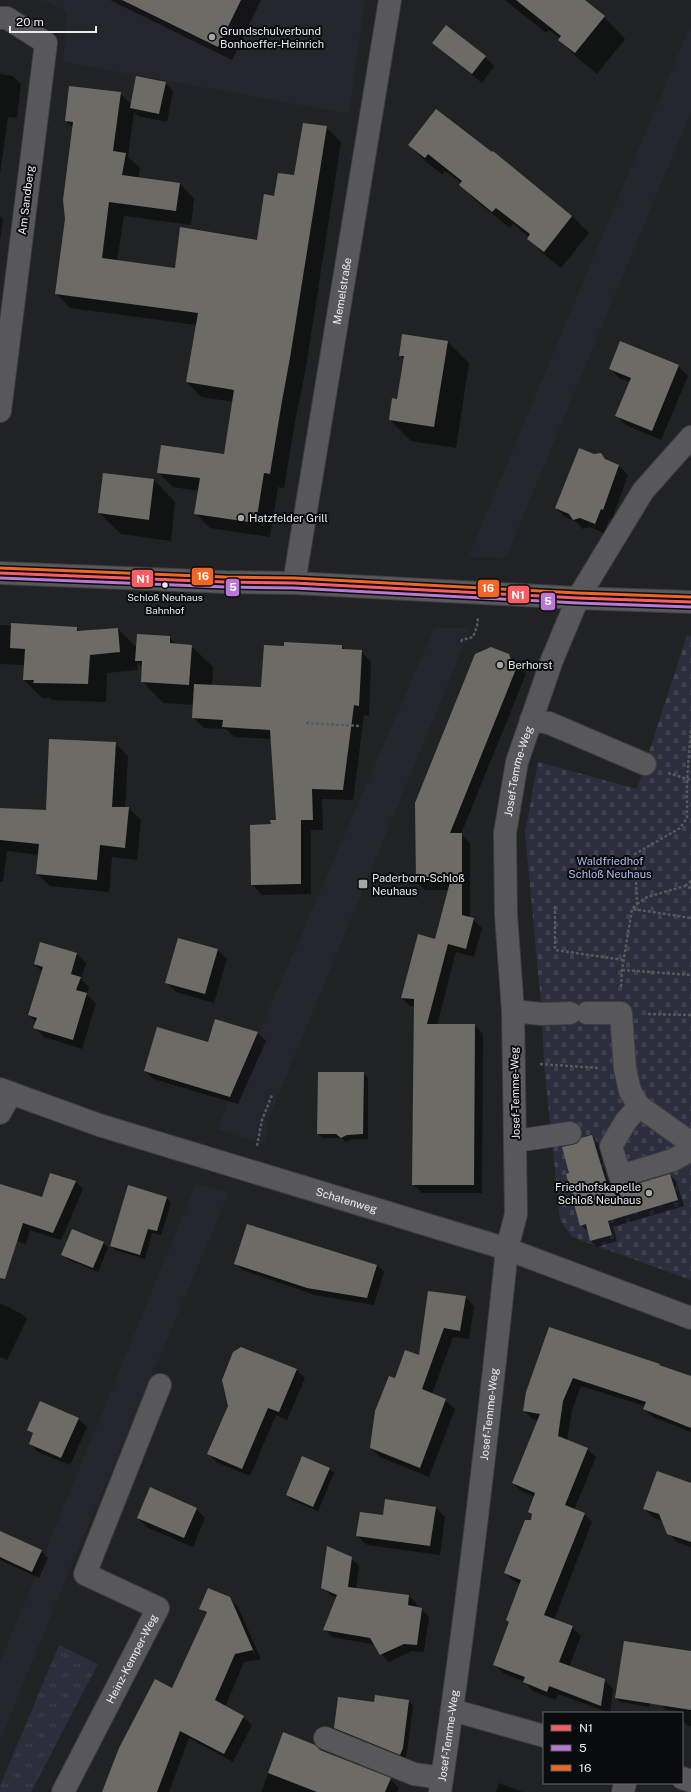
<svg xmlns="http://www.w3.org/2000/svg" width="691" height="1792" viewBox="0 0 691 1792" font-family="'Public Sans',sans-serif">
<defs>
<pattern id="grass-tufts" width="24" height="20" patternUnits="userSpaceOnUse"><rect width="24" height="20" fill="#2c2e3e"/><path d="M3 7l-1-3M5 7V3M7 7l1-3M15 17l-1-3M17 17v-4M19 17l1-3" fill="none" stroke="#404251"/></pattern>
<pattern id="cemetery-stones" width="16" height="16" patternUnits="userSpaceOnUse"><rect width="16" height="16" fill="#2c2e3e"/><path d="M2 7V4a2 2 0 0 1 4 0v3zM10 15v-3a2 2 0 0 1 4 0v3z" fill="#404251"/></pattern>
</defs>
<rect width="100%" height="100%" fill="#212223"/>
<!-- built -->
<g fill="#24252d">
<path d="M42,0H365L349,114L63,62L67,12Z"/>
<path d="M691,23V112L506,558L468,557Z"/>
<path d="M434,628H471L268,1121L265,1145L217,1129Z"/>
<path d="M196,1183L229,1193L73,1562L0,1741V1662Z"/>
</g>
<!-- grass -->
<path fill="url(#grass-tufts)" d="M59,1645L98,1664L31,1792H0V1786Z"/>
<!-- cemetery -->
<path fill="url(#cemetery-stones)" d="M687,635L691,636V1280L572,1237L560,1220L544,1064L542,1014L525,833L538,762L637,789Z"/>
<!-- shadow -->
<g fill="#0007" fill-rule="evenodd">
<path d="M110,0H261L232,60Z"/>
<path d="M505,0H582L604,17L625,39L597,74L581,61L559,40L560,38L549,30L546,33Z"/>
<path d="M434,43L485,57L494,66L482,83Z"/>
<path d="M0,74L13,76L21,84L17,118L8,117L0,174Z"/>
<path d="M165,83L173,91L167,122L138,116L134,112L128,157L140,168L138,179L180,184L194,199L191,225L124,216L117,261L175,269L258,242L275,197L295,176L326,127L341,142L305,373L296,416L284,488L278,487L270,537L210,528L195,513L199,491L173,487L158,472L225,455L234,402L201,397L187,382L197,325L70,308L56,293L66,219L73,128L66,121L120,93L131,104Z"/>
<path d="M409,145L492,154L493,153L572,216L589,233L561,268L545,255L528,239L529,237L513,224L510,228L477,202L460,185L462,183L445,171L442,174L426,162Z"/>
<path d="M0,216L3,219L0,241Z"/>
<path d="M448,342L469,363L456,448L411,441L390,420L398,400L405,360L400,355Z"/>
<path d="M678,366L688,376L661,440L626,425L617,416L630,382L619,378L610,368Z"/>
<path d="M601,454L608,462L619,466L628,475L612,519L610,518L604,533L590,527L583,529L575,521L565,517L556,508L594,456Z"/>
<path d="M154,480L175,502L171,541L121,534L99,513Z"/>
<path d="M0,625L77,628L81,632L118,629L137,648L169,637L177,645L191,646L213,667L212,686L262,688L341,646L345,650L361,651L371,662L369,716L364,715L353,800L322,799L323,830H311V894L262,895L252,884L272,825L277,821L271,739L234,737L226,729L204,728L194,718V705L163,703L142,681V667L137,662L138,670L107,673L106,702L52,700L50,698H42L24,680L25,665L0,664Z"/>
<path d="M509,655L526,674L461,834L470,843V918L473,919L482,928L474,957L456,952L437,1025H474L483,1034L482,1193H422L413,1184L415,1006H410L402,998L418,935L436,940L449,890H425L417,882Z"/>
<path d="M115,743L128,756L125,808H129L141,820L137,860L112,857L109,892L50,886L37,874L39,855L7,851L3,882H0V809L47,811Z"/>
<path d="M217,950L227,959L214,1003L176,992L167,983Z"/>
<path d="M77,954L86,963L81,979L89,987L87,995L96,1003L82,1049L44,1037L35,1028L36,1022L29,1015L42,972L35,964Z"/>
<path d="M258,1033L266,1041L238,1104L153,1079L145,1071L208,1043Z"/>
<path d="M363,1073L368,1078V1139H352L346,1142L341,1138H323L318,1134Z"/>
<path d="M592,1136L598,1142L612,1188L624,1189L670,1175L676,1181L684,1206L613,1227L617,1241L597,1247L591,1241L589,1231H587L581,1225L570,1174L573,1146Z"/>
<path d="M76,1182L83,1189L61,1240L30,1230L26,1244L0,1236V1185L43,1199Z"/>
<path d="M167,1198L171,1203L161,1235L152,1233L145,1259L115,1250L111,1245Z"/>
<path d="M103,1243L108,1248L98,1272L67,1259L63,1254Z"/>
<path d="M235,1263L377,1265L384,1272L374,1305L315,1295L242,1270Z"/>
<path d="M465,1297L474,1306L469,1339L453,1337L432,1394L445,1400L455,1409L429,1477L380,1457L371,1448L395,1379L420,1357Z"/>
<path d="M0,1303L22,1314L27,1319L7,1360L0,1357Z"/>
<path d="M550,1328L659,1365L691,1378V1432L653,1417L644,1409L645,1406L581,1386L572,1410L567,1441L587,1449L596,1457L574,1510L584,1514L592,1522L554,1620L572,1627L581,1636L569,1667L604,1680L613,1689L610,1713L558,1694L556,1700L533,1691L525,1682L503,1673L494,1664L510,1623L520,1584L514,1581L505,1573L533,1516L529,1512L535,1497L521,1491L513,1483L538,1420L532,1419L524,1410Z"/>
<path d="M241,1348L297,1370L305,1378L287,1420L276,1415L250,1476L216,1462L209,1454L229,1406Z"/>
<path d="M78,1419L87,1427L70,1465L38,1452L30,1444L34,1435L28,1430Z"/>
<path d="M329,1469L334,1473L318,1511L292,1500L287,1495Z"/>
<path d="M691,1484V1547L677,1542L668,1533L662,1521L653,1517L644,1509Z"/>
<path d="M386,1500L436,1508L445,1517L440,1555L367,1545L357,1536L384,1516Z"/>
<path d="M196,1509L205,1518L193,1547L148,1528L138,1518Z"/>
<path d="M0,1532L41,1551L48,1558L39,1578L0,1560Z"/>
<path d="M351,1558L359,1566L356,1589L409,1596L417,1604L416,1608L421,1609L429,1617L424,1652L412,1651L389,1662L381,1654L376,1645L332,1637L325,1629L337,1598L331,1595L322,1587Z"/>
<path d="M229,1598L238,1607L261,1659L244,1662L225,1707L243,1717L252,1725L233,1762L189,1738L169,1792H102L120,1748L173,1689L207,1614L200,1608ZM231,1602H233L255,1654L254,1655Z"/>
<path d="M691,1652V1726L687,1725L682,1720L683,1712L666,1710L662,1705L651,1702L649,1707L621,1702L616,1698Z"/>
<path d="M409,1701L413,1705L407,1753L405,1759L340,1733L335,1728L375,1703Z"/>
<path d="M284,1734L320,1750L390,1779L399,1788L397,1792H261Z"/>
<path d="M499,1783L523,1792H496Z"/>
</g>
<!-- building -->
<g fill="#6c6b65">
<path d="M122,0H241L218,47Z"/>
<path d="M516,0H585L605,16L575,53L558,40L561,36Z"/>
<path d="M446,25L486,56L472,74L432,43Z"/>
<path d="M136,76L166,82L159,114L130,108Z"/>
<path d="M69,86L121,92L113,151L126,153L122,175L180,183L176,211L109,202L102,258L175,268L180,227L257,240L264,194L274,196L278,173L294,175L303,123L327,126L290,358L282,401L270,474L264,473L256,523L194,514L200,478L157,473L161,445L224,454L234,390L186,382L198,313L55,294L65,219L63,200L73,122L65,121Z"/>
<path d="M436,109L492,152L493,151L572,216L544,252L527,239L530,234L496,208L492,212L459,185L462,181L428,154L425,158L408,145Z"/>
<path d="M402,334L448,341L434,427L389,420L392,398L397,399L404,356H399Z"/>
<path d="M620,341L679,365L652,431L615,416L631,378L609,369Z"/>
<path d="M579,448L594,454L601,453L605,459L619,465L603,510L601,509L595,524L580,518L573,520L569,514L555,508Z"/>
<path d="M103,473L154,479L149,520L98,513Z"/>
<path d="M11,623L77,627V631L118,628L120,652L90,655L88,684L33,683L34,680H23L25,649L10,648Z"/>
<path d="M137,634L170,636V643L192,645L189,685L141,682L142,661H135Z"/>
<path d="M284,642L342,645V649L362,650L359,706L354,705L343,790L312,789L313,820H301V884L251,885L250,825L271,824L270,820H276L270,730L222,727L223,720L192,718L194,684L261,687L264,645L284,646Z"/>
<path d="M491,647L509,654L512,662L518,664L450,833H462V915L474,918L466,949L448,944L427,1024H475L474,1185H412L414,999L401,998L418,934L435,939L450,882H416L415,803L475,654Z"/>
<path d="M49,739L116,742L112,807H129L125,848L100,845L97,880L36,874L39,844L0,840V808L46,810Z"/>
<path d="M178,938L218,949L205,994L165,983Z"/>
<path d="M40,942L77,953L71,974L81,977L76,990L87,993L73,1040L33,1028L37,1018L28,1015L43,967L34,964Z"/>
<path d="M215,1019L258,1032L230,1097L144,1071L157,1027L208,1042Z"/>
<path d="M318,1072H364L363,1134L347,1135L341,1138L336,1134H317Z"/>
<path d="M592,1135L608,1188L614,1186L624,1188L670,1174L678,1200L608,1221L612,1235L590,1241L586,1224L580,1226L566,1174L569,1173L562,1147L572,1145L578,1143L581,1138Z"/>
<path d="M50,1173L76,1181L53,1233L23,1223L5,1279L0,1278V1184L42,1197Z"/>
<path d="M128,1185L167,1197L157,1231L148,1229L140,1255L110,1246Z"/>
<path d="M247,1224L377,1265L367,1298L307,1288L234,1264Z"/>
<path d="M72,1229L104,1242L93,1268L61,1255Z"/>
<path d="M428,1291L466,1296L460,1331L444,1328L422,1389L446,1399L420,1468L370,1448L375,1411L389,1376L395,1378L405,1350L419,1355Z"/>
<path d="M549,1327L660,1364L659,1365L691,1376V1428L643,1409L646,1402L573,1378L563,1401L558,1436L588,1448L565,1505L585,1513L544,1615L573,1626L559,1662L605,1679L601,1706L549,1686L547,1692L523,1682L525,1677L493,1665L509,1622L506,1620L521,1580L504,1573L525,1520H531L532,1514L528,1512L535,1493L512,1483L540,1414L523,1411L526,1392Z"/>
<path d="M241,1347L297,1369L279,1412L268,1408L242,1469L207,1454L228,1406L222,1380L233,1352Z"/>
<path d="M40,1401L79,1418L61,1458L29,1444L33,1433L27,1430Z"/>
<path d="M302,1456L330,1468L313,1507L286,1495Z"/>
<path d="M657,1471L691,1483V1542L667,1534L659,1514L643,1509Z"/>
<path d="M150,1487L197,1508L184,1538L137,1518Z"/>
<path d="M385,1499L436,1507L430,1546L356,1536L360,1512L383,1515Z"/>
<path d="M0,1531L42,1550L32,1572L0,1557Z"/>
<path d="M327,1546L352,1557L348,1587L409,1595L408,1605L422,1608L417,1645L404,1644L380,1655L370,1638L323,1630L337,1595L321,1588Z"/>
<path d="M208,1588L230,1597L253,1650L235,1654L215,1700L244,1716L224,1754L180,1731L157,1792H102L119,1748L155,1679L172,1688L207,1612L199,1609Z"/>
<path d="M624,1641L691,1651V1710L615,1698Z"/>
<path d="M375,1695L409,1700L403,1748L400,1755L334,1728L338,1697L374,1702Z"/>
<path d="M283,1732L315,1745L320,1750L391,1778L385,1792H317L268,1773Z"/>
</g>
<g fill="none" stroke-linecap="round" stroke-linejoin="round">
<defs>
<g id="minor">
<path d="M0,18H7L46,43L0,411"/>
<path d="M0,573L225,582L294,583L578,598L691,602"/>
<path id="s1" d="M294,583L390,0"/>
<path d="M531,720L549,723L645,764"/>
<path d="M513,1011L542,1014L570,1013"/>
<path d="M587,1013H621L625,1069L630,1091L639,1106L691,1143"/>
<path id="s2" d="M0,1089L99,1125L507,1249L691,1318"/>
<path d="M639,1106L626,1121L611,1146L620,1176L673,1160L691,1150"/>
<path d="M0,1113L11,1093"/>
<path d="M516,1141L570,1133"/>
<path d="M452,1710L544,1736"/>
<path d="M325,1738L414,1774L442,1778"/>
<path d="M682,1778L691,1781"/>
<path id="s3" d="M63,1792L158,1608L85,1574L160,1385"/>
<path id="s4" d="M440,1792C467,1612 488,1431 507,1249L516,1214L513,1011L506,915L505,833L517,762L552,660L578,598L643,491L691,437"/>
<path d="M623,1792L625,1783"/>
</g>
</defs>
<!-- minor casing -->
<use href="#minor" stroke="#3d3e3f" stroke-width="24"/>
<!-- path -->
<g stroke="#58595b" stroke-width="2.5" stroke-dasharray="3 2" stroke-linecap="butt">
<path d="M461,642L462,640L473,637L477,626L478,618"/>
<path d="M306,723L361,726"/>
<path d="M668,773L691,780"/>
<path d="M685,886L691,881"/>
<path d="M637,904L647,897L685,886L691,888"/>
<path d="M555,906V950L624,960"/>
<path d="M633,909L691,918"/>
<path d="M622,970L691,975"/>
<path d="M621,987L622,970L632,909L637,904L635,854L680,828L687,818V780L691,728"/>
<path d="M648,1014L691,1015"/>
<path d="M540,1064L599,1068"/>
<path d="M257,1146L262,1120L272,1095"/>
</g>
<!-- minor -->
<use href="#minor" stroke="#58585b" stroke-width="22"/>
<defs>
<path id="bus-1" d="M0,573L225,582L294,583L578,598L691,602"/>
<path id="bus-2" d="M0,578L225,587L294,588L578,603L691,607"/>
<path id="bus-3" d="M0,568L225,577L294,578L578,593L691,597"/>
</defs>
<!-- bus-1 casing -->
<use href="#bus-1" stroke="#0a0b0c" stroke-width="6"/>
<!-- bus-2 casing -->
<use href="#bus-2" stroke="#0a0b0c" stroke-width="6"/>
<!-- bus-3 casing -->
<use href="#bus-3" stroke="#0a0b0c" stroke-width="6"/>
<!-- bus-1 -->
<use href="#bus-1" stroke="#f95d63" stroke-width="3"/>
<!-- bus-2 -->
<use href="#bus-2" stroke="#ba77d6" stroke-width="3"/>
<!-- bus-3 -->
<use href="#bus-3" stroke="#f26522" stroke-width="3"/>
</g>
<!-- markers -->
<g fill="#a4a5a6" stroke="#0a0b0c" stroke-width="1.5">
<circle cx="212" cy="37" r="4"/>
<circle cx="241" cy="518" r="4"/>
<circle cx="500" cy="665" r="4"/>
<rect x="358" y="879" width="10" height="10" rx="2"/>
<circle cx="649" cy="1193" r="4"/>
</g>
<circle fill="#eaebed" stroke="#0a0b0c" stroke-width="1.5" cx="165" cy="585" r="3.5"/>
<g text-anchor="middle" stroke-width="4" stroke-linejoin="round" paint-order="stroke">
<!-- bus labels -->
<g font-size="10" fill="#eaebed" stroke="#0a0b0c">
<text x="165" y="601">Schloß Neuhaus<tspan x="165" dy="13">Bahnhof</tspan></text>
</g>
<!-- poi labels -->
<g font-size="11" fill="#eaebed" stroke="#0a0b0c" text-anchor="start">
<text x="220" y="35">Grundschulverbund<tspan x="220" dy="13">Bonhoeffer-Heinrich</tspan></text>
<text x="249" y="522">Hatzfelder Grill</text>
<text x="508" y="669">Berhorst</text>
<text x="372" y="882">Paderborn-Schloß<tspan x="372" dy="13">Neuhaus</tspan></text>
<text x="641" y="1191" text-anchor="end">Friedhofskapelle<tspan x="641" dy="13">Schloß Neuhaus</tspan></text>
</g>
<!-- street labels -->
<g font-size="11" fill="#eaebed" stroke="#0a0b0c">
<text transform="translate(26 200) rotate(-83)" y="4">Am Sandberg</text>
<text dy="4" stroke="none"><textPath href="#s1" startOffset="296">Memelstraße</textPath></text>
<text dy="4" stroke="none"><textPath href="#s4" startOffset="1028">Josef-Temme-Weg</textPath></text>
<text transform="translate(515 1093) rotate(-91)" y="4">Josef-Temme-Weg</text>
<text dy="4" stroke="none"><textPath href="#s2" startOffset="364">Schatenweg</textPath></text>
<text dy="4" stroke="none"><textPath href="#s4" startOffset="381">Josef-Temme-Weg</textPath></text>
<text dy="4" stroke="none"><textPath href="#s3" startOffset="150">Heinz-Kemper-Weg</textPath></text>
<text dy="4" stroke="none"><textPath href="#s4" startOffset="57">Josef-Temme-Weg</textPath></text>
</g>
<!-- park labels -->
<g font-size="11" fill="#b2bbef" stroke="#0a0b0c">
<text x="610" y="865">Waldfriedhof<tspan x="610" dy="13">Schloß Neuhaus</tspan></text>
</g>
</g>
<g stroke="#0a0b0c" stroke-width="1.5">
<rect x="191" y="567" width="23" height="19" rx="4" fill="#f26522"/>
<rect x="131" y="569" width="23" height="19" rx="4" fill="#f95d63"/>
<rect x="225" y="578" width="15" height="19" rx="4" fill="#ba77d6"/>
<rect x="477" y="579" width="23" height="19" rx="4" fill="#f26522"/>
<rect x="507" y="585" width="23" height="19" rx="4" fill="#f95d63"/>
<rect x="540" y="592" width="16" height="19" rx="4" fill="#ba77d6"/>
</g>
<g font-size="11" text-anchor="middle" font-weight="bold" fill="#fff">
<text x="203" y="580">16</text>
<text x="143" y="583">N1</text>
<text x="233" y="591">5</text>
<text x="488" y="592">16</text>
<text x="518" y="599">N1</text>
<text x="548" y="605">5</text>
</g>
<!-- legend -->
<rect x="543" y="1712" width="140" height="72" fill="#0a0b0c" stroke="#646566"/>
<rect x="551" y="1725" width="20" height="6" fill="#f95d63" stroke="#646566"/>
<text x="579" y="1732" font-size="12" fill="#eaebed">N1</text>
<rect x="551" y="1745" width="20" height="6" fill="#ba77d6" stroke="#646566"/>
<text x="579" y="1752" font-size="12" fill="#eaebed">5</text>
<rect x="551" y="1765" width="20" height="6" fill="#f26522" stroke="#646566"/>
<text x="579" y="1772" font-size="12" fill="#eaebed">16</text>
<!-- scale -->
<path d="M10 26v6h86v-6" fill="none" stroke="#eaebed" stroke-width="2"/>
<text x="16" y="26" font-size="12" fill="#eaebed" stroke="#0a0b0c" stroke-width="3" paint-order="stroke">20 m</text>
</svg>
